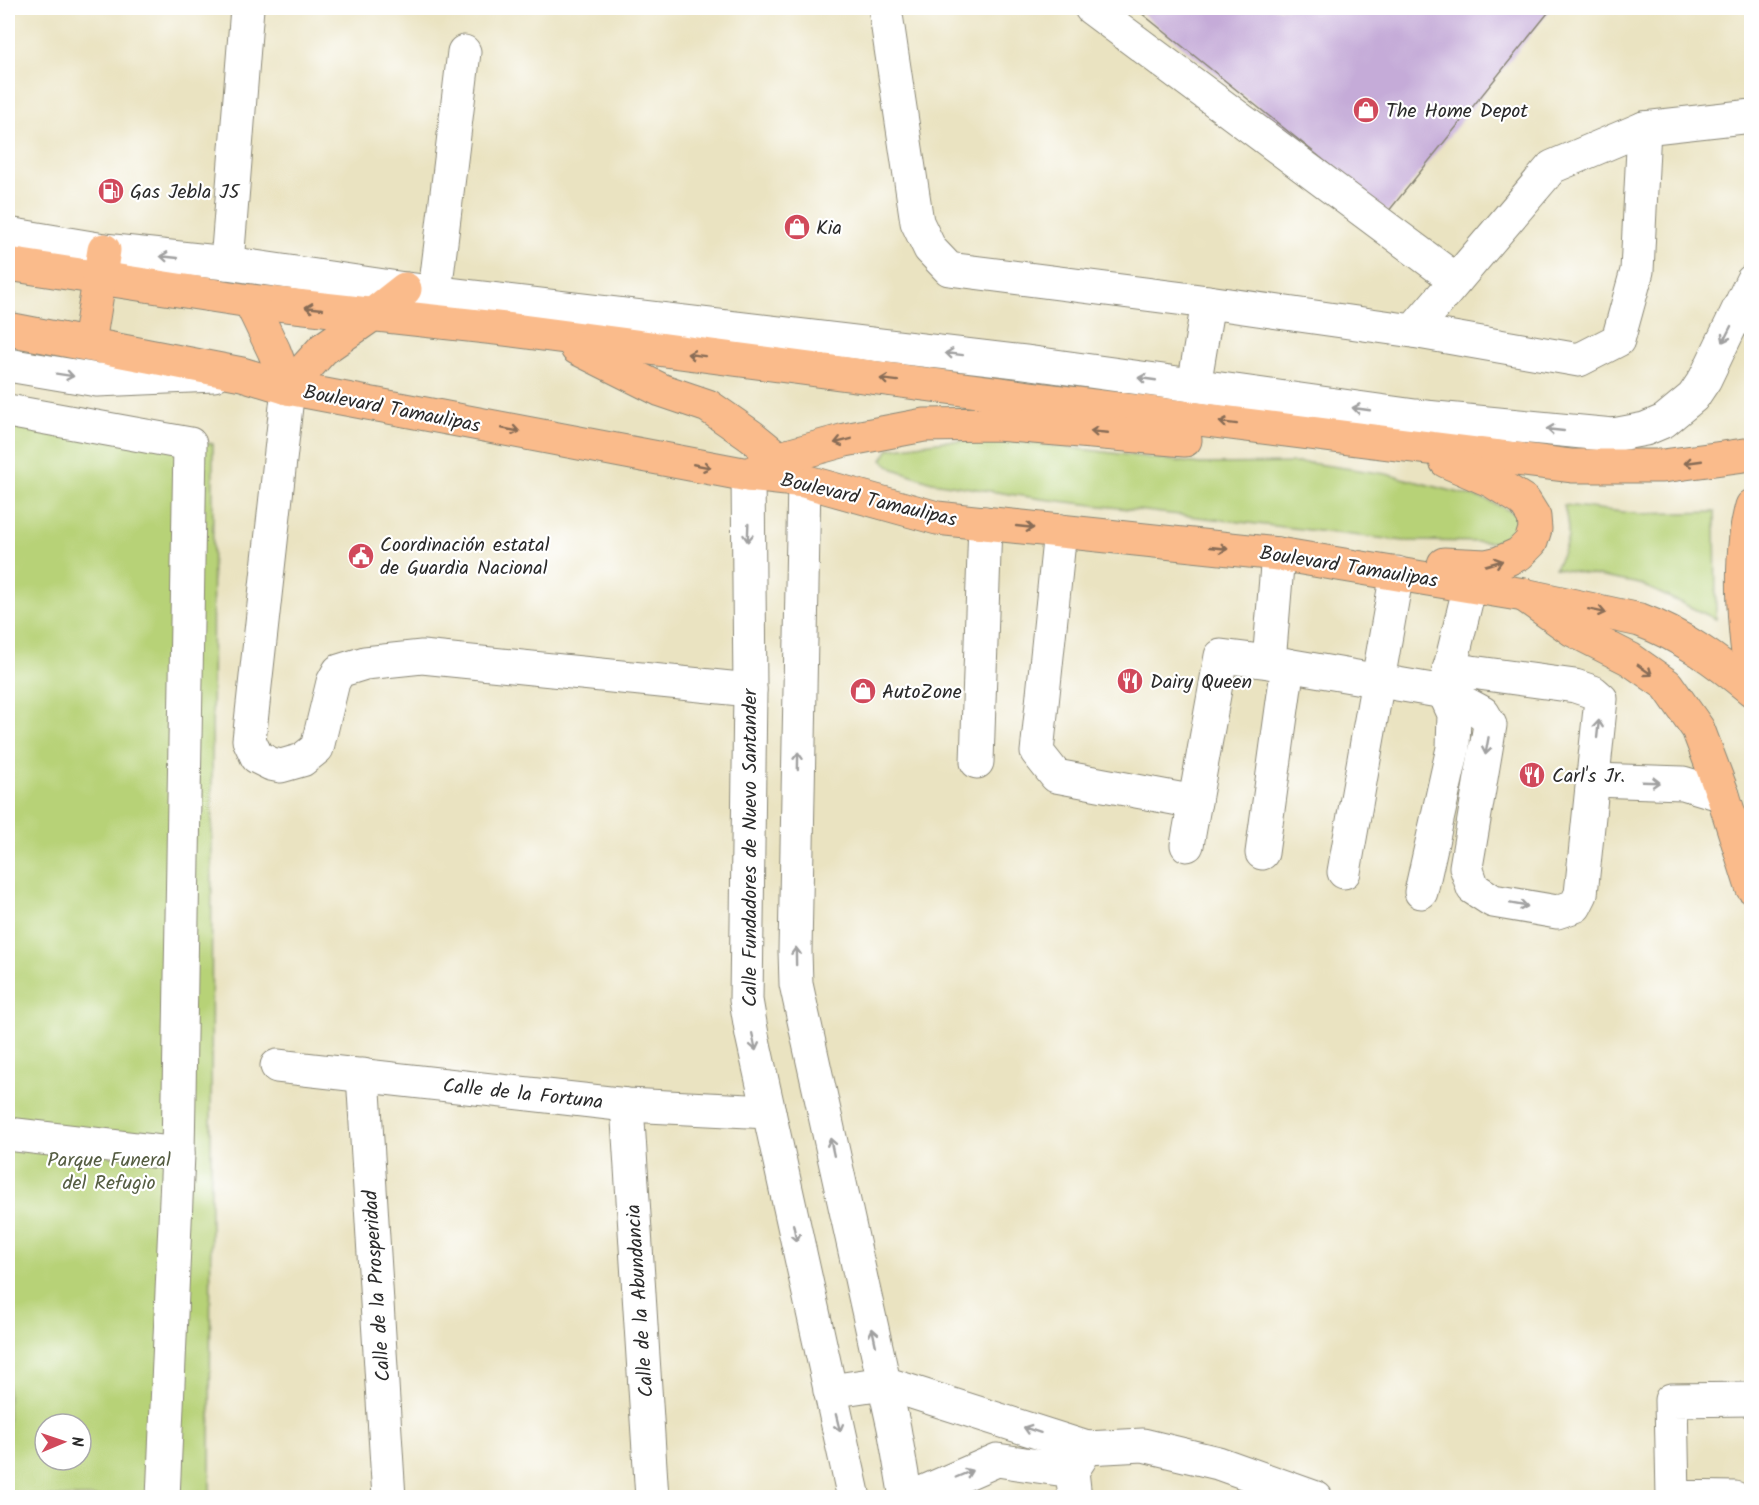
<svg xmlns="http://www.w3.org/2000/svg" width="1759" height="1505" viewBox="0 0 1759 1505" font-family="Kalam,sans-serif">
<rect width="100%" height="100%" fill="#fff"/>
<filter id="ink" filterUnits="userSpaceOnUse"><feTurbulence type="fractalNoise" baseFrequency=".0167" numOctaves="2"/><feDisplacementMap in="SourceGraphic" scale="12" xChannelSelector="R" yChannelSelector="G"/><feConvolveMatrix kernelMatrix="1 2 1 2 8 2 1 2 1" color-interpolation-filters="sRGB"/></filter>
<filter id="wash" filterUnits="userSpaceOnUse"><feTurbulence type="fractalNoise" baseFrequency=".008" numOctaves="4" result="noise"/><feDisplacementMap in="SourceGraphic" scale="24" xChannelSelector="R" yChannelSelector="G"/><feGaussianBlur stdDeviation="1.35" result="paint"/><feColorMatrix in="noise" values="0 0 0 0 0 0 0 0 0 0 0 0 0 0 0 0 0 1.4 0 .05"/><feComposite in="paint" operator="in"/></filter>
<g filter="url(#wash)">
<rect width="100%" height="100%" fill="#eae3c1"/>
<!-- green -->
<g fill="#b7d277" stroke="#717e51" stroke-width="1.5" fill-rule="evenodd">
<path d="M8,412L213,444L210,1497H8ZM45,1424H81V1460H45Z"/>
<path d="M944,441H1017L1200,464L1310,463L1386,474L1487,500L1518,515L1523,527L1516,536L1496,542L1404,541L1042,499L932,482L894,469L882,460L889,449Z"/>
<path d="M1564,505L1640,514L1715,512L1716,619L1640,584L1555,568C1570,540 1571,536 1564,505Z"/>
</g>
<g id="blocks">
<!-- building -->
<path fill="#c5abd8" d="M1135,8H1552L1388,212Z"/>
</g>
</g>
<g filter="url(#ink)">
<use href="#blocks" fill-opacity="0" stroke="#8a8776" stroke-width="1.5"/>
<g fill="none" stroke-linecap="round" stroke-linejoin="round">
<defs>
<g id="minor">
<path d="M885,8L917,222L930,249L949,269L1208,302"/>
<path d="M1091,8L1456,280"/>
<path d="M8,234L104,250L227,263L405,289L1025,362L1415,416L1613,435L1645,429L1664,421L1693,397L1705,379L1752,281"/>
<path d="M227,263L247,8"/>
<path d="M435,292L464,52"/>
<path d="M1413,331L1579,360L1618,340L1637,271L1644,128"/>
<path d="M8,365L97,380L214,375"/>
<path d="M1194,386L1208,302L1413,331L1552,167L1644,128L1752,116"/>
<path d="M288,388L249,740L257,757L271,764L281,766L302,760L317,748L333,682L339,671L365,663L422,657L750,690"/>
<path d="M8,411L190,444L178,1154L163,1498"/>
<path d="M748,475L750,690L746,1000L752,1035L854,1498"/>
<path d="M804,481L795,951L796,984L894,1428L906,1498"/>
<path d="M1060,531L1037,752L1056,776L1195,802"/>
<path d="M1278,554L1269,662L1444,692L1470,585"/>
<path d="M1444,692L1483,713L1490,725L1466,867L1473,888L1493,901L1557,912L1575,906L1581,894L1601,699L1593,692L1575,686L1449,669"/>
<path d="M977,762L985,523"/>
<path d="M1593,780L1683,783L1723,795"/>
<path d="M1187,845L1221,656L1269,662"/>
<path d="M1262,853L1288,665"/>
<path d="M1344,872L1397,573"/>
<path d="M1421,892L1453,748L1454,714L1444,692"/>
<path d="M277,1066L627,1105L769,1112"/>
<path d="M363,1075L389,1498"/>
<path d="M627,1105L652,1498"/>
<path d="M8,1134L178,1154"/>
<path d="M830,1391L884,1383L1087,1448"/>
<path d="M910,1498L997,1460L1072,1471"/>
<path d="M1075,1498L1072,1471L1087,1448L1143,1445L1218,1463L1316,1498"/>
<path d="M1735,1498L1673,1497L1671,1400L1752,1399"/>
</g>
<g id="major">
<path d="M8,264L250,301L505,329L1023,397L1572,466H1663L1752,454"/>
<path d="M250,301L274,351L288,388"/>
<path d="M8,329L242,374L288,388L748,475L804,481L937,518L1278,554L1524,595L1640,620C1683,636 1717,661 1752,690"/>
<path d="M89,343L104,250"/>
<path d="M577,348L661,390L708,406L751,436L794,471"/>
<path d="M288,388L323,349L372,315L405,289"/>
<path d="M748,475L780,458L845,440L924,425L997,424L1185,440"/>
<path d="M1444,564L1486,566L1499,563L1519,554L1531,542L1535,529L1534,517L1524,501L1492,481L1446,461"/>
</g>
<g id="highway">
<path d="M1752,506C1737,559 1744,630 1752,684"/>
<path d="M1524,595L1573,630L1630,659L1667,685L1698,729L1723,795L1752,887"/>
</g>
</defs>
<!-- minor casing -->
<use href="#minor" stroke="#8a8776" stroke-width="35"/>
<!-- major casing -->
<use href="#major" stroke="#8a8776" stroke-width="35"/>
<!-- highway casing -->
<use href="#highway" stroke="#8a8776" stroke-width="35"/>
<!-- minor -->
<use href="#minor" stroke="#fff" stroke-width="33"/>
<!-- major -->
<use href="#major" stroke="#fabb8b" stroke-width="33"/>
<!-- highway -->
<use href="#highway" stroke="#fabb8b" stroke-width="33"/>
</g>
<!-- one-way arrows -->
<defs><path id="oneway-shaft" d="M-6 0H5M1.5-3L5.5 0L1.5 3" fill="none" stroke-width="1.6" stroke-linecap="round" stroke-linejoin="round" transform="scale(1.5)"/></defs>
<g stroke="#a0a0a0">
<use href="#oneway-shaft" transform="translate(169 257) rotate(-174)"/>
<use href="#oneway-shaft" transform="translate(1727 334) rotate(117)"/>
<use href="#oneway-shaft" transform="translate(954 354) rotate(-173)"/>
<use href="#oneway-shaft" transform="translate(65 375) rotate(9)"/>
<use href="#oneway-shaft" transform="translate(1147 379) rotate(-172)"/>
<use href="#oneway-shaft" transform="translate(1361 409) rotate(-172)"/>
<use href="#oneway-shaft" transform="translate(1555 430) rotate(-174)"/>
<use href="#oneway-shaft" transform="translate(748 533) rotate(92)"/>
<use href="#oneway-shaft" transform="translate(1598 729) rotate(-84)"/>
<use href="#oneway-shaft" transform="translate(1487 746) rotate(100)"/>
<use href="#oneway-shaft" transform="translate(798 761) rotate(-89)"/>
<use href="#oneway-shaft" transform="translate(1651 782) rotate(2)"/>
<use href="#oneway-shaft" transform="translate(1519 905) rotate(10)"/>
<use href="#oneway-shaft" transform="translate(796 956) rotate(-91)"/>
<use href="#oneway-shaft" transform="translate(754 1042) rotate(78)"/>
<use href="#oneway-shaft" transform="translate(832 1147) rotate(-102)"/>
<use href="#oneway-shaft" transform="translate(795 1233) rotate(78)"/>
<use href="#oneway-shaft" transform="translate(874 1337) rotate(-102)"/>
<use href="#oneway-shaft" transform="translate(838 1423) rotate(76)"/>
<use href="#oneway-shaft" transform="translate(1032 1430) rotate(-162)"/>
<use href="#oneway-shaft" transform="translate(964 1474) rotate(-23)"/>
</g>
<g stroke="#886c56">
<use href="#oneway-shaft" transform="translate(314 308) rotate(-174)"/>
<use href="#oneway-shaft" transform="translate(696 355) rotate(-173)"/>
<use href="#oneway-shaft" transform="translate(889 380) rotate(-173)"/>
<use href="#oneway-shaft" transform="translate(1228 423) rotate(-173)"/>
<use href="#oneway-shaft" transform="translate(511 430) rotate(11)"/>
<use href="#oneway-shaft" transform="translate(1099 432) rotate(-175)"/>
<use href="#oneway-shaft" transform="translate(843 441) rotate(166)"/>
<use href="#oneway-shaft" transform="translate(1693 462) rotate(172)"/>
<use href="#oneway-shaft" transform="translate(702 466) rotate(11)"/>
<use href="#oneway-shaft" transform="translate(1025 527) rotate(6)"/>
<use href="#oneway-shaft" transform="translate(1219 548) rotate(6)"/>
<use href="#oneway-shaft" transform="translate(1494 563) rotate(-16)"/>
<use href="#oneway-shaft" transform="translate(1597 611) rotate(12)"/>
<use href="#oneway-shaft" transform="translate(1645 670) rotate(35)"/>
</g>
</g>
<!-- icons -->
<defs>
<symbol id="shop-disc" viewBox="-11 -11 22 22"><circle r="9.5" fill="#d1495b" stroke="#fff"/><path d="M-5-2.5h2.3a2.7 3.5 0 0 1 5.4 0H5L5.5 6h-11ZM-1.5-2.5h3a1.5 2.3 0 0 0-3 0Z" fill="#fff"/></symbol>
<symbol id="fuel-disc" viewBox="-11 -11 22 22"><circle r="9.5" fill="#d1495b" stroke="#fff"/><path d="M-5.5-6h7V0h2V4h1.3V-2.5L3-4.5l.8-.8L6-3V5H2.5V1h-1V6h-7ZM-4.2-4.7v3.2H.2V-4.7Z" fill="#fff"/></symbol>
<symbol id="civic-disc" viewBox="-11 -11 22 22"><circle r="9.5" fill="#d1495b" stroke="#fff"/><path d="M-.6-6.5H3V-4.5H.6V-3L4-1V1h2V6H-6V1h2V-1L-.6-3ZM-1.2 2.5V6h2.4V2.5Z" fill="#fff"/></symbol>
<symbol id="restaurant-disc" viewBox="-11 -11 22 22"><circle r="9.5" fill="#d1495b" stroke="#fff"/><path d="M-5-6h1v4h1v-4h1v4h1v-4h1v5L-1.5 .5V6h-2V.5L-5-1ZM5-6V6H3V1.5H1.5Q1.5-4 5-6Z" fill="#fff"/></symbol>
</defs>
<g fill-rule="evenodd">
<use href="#shop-disc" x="1351" y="95" width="30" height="30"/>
<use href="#fuel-disc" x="96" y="176" width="30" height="30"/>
<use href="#shop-disc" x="782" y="212" width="30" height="30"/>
<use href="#civic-disc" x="346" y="541" width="30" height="30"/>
<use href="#restaurant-disc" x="1115" y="666" width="30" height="30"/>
<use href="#shop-disc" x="848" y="676" width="30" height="30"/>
<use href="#restaurant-disc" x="1517" y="760" width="30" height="30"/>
</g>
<g text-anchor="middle" stroke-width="4.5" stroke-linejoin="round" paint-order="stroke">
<!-- poi labels -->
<g font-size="20" fill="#2b2b2b" stroke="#fff" text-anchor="start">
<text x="1386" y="117">The Home Depot</text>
<text x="130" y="198">Gas Jebla J5</text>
<text x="816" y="234">Kia</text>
<text x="380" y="551">Coordinación estatal<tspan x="380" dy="23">de Guardia Nacional</tspan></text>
<text x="1150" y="688">Dairy Queen</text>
<text x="882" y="698">AutoZone</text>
<text x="1552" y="782">Carl's Jr.</text>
</g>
<!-- street labels -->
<g font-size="20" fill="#2b2b2b" stroke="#fff">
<text transform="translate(392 408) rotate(11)" y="7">Boulevard Tamaulipas</text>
<text transform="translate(869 499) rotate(13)" y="7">Boulevard Tamaulipas</text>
<text transform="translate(1349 566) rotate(9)" y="7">Boulevard Tamaulipas</text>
<text transform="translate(749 848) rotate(-90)" y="7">Calle Fundadores de Nuevo Santander</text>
<text transform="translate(523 1093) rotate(6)" y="7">Calle de la Fortuna</text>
<text transform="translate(376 1286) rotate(-94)" y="7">Calle de la Prosperidad</text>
<text transform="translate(639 1301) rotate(-94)" y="7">Calle de la Abundancia</text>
</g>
<!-- park labels -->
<g font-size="20" fill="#555d42" stroke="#fff">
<text x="109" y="1166">Parque Funeral<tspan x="109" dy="23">del Refugio</tspan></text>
</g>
</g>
<!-- margin -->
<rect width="1759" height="1505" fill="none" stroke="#fff" stroke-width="30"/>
<!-- north arrow -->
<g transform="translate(63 1442) rotate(88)"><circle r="28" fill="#ffffff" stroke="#aaaaaa" stroke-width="1.5"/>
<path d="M0-4.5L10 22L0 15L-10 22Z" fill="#d1495b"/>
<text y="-9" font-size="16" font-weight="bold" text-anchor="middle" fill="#2b2b2b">N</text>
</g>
</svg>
